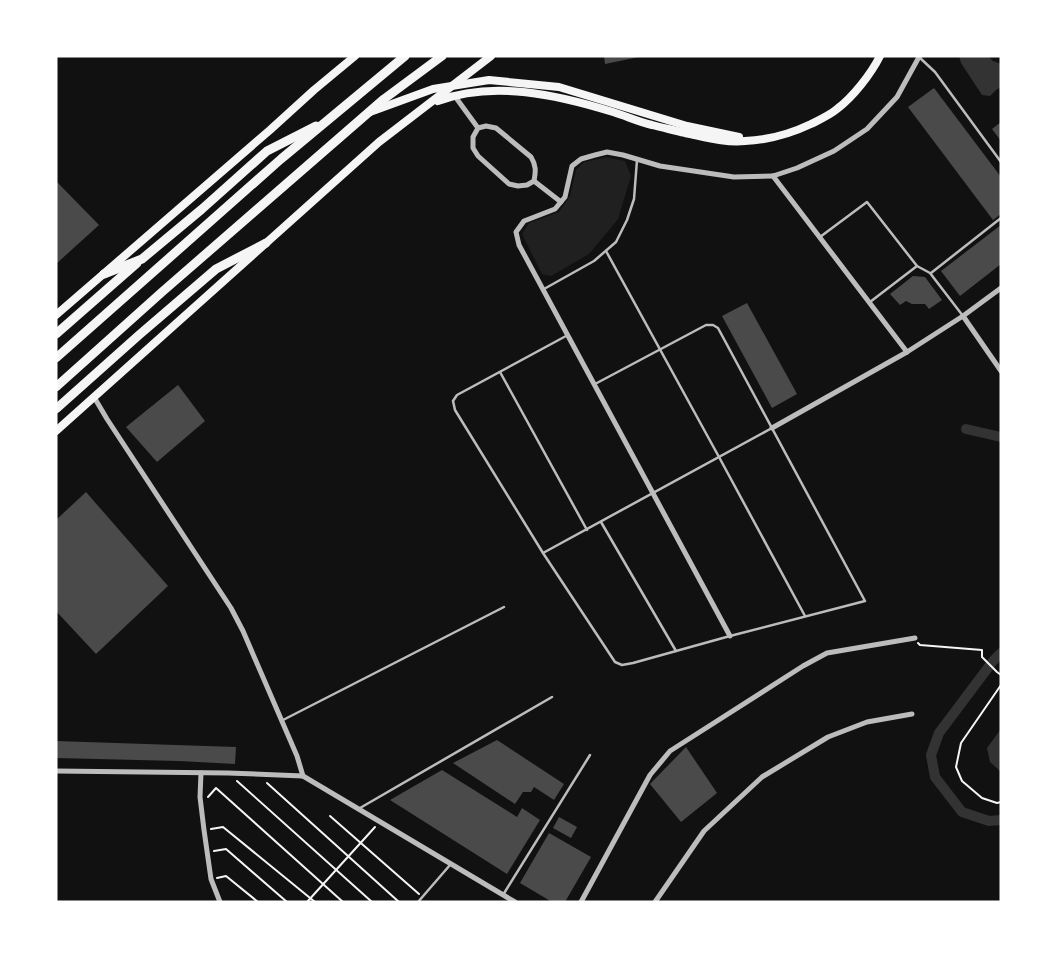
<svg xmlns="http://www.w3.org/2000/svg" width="1057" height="958" viewBox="0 0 1057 958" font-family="'PT Serif',serif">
<rect width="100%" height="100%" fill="#111"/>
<!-- green -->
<path fill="#202020" d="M607,157L625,161L631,176L618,219L589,254L551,276L542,274L522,234L529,223L559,212L570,196L576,170L584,162Z"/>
<!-- water -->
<g fill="#333">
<path d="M959,56H988L993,61L1001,64V88L997,89L990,96L982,95L961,63Z"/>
<path d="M1001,729V772L990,762L987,748Z"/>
</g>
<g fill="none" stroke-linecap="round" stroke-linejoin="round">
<!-- canal -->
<g stroke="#333" stroke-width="10">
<path d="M966,429L1001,437"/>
<path d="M1001,653L993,661L939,733L931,755L935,777L962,812L989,821L1001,820"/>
</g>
</g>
<!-- building -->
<g fill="#4a4a4a">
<path d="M604,56H639V57L605,64Z"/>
<path d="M934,88L1001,177V214L993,220L908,107Z"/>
<path d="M1001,122V141L992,129Z"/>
<path d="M56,181L99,225L56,264Z"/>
<path d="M1001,225V264L960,296L941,271Z"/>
<path d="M913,276L925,277L942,300L929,309L925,304H912L906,301L900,305L890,294Z"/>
<path d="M747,303L797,394L772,408L722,316Z"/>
<path d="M178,385L205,421L157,462L126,427Z"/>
<path d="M86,492L168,586L96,654L56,611V520Z"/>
<path d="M497,740L564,784L554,800L534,787L531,792H523L515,804L453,763Z"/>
<path d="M56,741L236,747L235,764L179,761L56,758Z"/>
<path d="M686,747L717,793L681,822L650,784Z"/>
<path d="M442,770L517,817L522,808L540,820L507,874L390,800Z"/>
<path d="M559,817L577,827L571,838L553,828Z"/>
<path d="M549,833L591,857L565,902H552L520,883Z"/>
</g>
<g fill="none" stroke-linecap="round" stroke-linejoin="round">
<!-- path -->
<g stroke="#f5f5f5" stroke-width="2">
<path d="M918,643L920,645L982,650V657L997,672L1001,675"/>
<path d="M1001,685L961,743L956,767L962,781L982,798L997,803L1001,802"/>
<path d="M237,781L372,902"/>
<path d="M267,783L399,902"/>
<path d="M208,797L216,788L343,902"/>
<path d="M330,816L419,894"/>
<path d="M211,829L223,827L315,902"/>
<path d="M214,851L226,849L287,902"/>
<path d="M217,878L226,876L258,902"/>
<path d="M307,902L375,827"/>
</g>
<!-- service -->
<g stroke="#bcbcbc" stroke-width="2.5">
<path d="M919,57L935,72L1001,162"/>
<path d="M820,237L867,202L917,266L930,273L963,316"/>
<path d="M606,251L719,457L805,616"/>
<path d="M931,273L1001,218"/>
<path d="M544,289L594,261L616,242L627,220L634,199L637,160"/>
<path d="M870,302L917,266"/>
<path d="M566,336L457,395L453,401L455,410L543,553L615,662L622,665L633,663L730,636L865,601L718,328L713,325H706L595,384"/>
<path d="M500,372L587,530"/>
<path d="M601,522L676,651"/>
<path d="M543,553L772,428"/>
<path d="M283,720L504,607"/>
<path d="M360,808L552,697"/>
<path d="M503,895L590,755"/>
<path d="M418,902L450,865"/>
</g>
<!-- minor -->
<g stroke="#bcbcbc" stroke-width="5">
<path d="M454,95L478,128"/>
<path d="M486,126L496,128L531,157C536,165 536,171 534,181L527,185L518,186L509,184L478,156L473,148V137L478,128Z"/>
<path d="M773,176L907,352"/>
<path d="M534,181L561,202"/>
<path d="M963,316L1001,371"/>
<path d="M94,397L107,419L231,608L243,631L297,756L303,776"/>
<path d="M772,428L907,352L963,316L1001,288"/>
<path d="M730,636L519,245L516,232L524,221L555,209L565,197L572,166L581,159L595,155L607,152L623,155L660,166L734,177L773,176L797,168L834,151L867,129L897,97L919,57"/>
<path d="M56,771L228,773L303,776L515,902"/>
<path d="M201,773L200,797L204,830L211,879L220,902"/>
<path d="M581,902L650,775L670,751L803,666L827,653L915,638"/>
<path d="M655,902L704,831L762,777L828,737L867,722L912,714"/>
</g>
<!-- primary -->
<g stroke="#f5f5f5" stroke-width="8">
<path d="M438,101C493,80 558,95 613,112C626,116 639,122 652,125C663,128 674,130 685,133C705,137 725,143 745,141C769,140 790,134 811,124C819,120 830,115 837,109C853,97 871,74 880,56"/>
<path d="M370,112L433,89L489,80L559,87L687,126L739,137"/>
<path d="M56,315L270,130L314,90L355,56"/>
<path d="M56,431L379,142L491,56"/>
</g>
<!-- trunk -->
<g stroke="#f5f5f5" stroke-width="9">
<path d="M104,274L142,259L202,209L267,151L316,126"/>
<path d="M56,334L137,263"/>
<path d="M56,358L281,159L405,56"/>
<path d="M56,387L162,292L384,99L442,56"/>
<path d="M56,409L139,335L216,269L266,243"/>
</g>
</g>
<!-- border -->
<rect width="1057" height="958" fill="none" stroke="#ffffff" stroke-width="115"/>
</svg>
